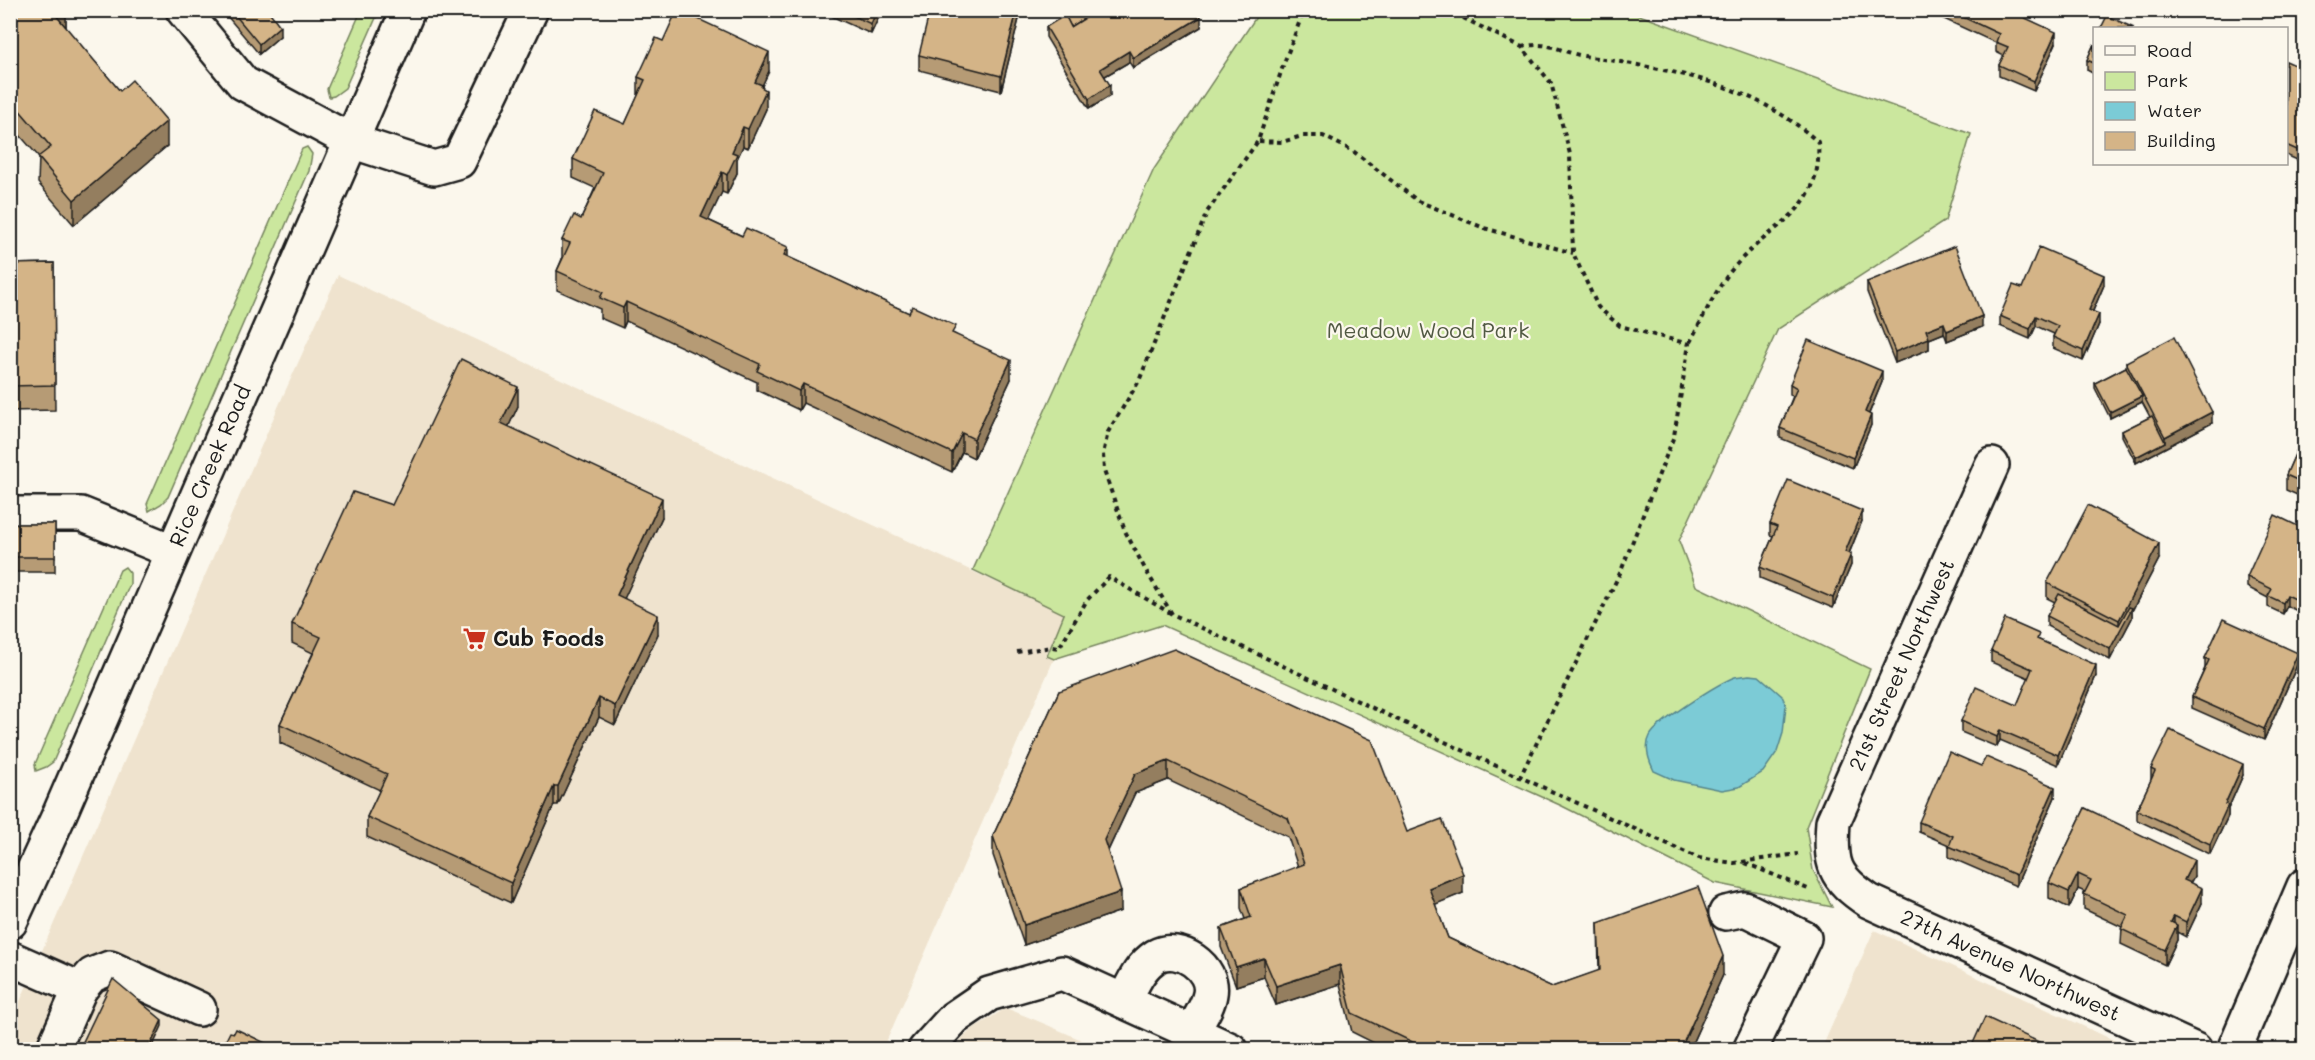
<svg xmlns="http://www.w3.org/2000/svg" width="2315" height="1060" viewBox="0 0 2315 1060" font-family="Mali,sans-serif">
<rect width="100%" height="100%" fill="#fbf7ec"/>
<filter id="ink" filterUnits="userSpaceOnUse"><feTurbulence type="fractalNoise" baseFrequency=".0167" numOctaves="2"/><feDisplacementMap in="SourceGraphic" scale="12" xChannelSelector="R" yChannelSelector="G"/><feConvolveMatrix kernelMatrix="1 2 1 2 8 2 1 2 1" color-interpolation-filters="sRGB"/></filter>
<g filter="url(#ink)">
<!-- built -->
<g fill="#efe3ce">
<path d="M338,275L1064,614L1047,655L1054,659L883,1049L11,1050V1022L283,396Z"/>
<path d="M1874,930L2133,1049L1821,1050Z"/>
<path d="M1006,1008L1045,1024L1102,1049H951L971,1030Z"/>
</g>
<!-- green -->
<g fill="#cbe79e" stroke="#74825d" stroke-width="1.5">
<path d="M361,11H379L345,88L334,96L329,97L327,89Z"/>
<path d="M1260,11H1628L1971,134L1945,221L1778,329L1679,541L1696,586L1870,669L1806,827L1813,870L1832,907L1715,883L1562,806L1162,625L1054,659L1047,656L1064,614L973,570L1154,169Z"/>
<path d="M307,147L312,154L309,171L168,497L161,504L149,511L147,504L302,149Z"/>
<path d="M125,567L130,573V584L53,762L46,767L36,771L35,764L120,570Z"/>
</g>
<!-- water -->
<path fill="#7bcbd6" stroke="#55858c" stroke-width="1.5" d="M1749,675L1759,676L1773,688L1782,696L1786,705L1783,733L1777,752L1763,772L1739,787L1722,790L1674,780L1654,771C1649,761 1644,747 1650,736C1658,721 1719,683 1735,677C1739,676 1744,676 1749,675Z"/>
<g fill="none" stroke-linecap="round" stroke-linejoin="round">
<defs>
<g id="minor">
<path d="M183,10L243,83L351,141L434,168L459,161L530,12L526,10"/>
<path id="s1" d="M1992,465L1833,822C1830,864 1833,877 1869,901L2195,1050"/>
<path d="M10,514H81L172,551"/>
<path d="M1726,913L1745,909L1804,938L1750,1050"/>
<path id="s2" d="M10,922L60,813L408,10"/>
<path d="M10,958L80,989L92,975L110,968L199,1009"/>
<path d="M1124,1001C1133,984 1139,967 1156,956C1179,943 1215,968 1210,994C1208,1007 1198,1020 1192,1032"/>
<path d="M53,1050L80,989"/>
<path d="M925,1050L954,1018L989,994L1062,973L1231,1050"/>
<path d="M2234,1050L2304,886"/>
</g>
</defs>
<!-- minor casing -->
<use href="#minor" stroke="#1c1c1c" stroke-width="38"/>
<!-- path -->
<g stroke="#1c1c1c" stroke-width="4" stroke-dasharray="4.5 4.5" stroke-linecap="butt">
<path d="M1447,10L1522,47L1551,83L1570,154L1573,253L1598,307L1620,326L1689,344L1674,436L1621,571L1520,777L1699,858L1734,863L1798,854"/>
<path d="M1522,47C1548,40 1560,52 1584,56C1670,70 1750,81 1818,142C1823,212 1774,221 1736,265C1718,284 1702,320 1689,344"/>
<path d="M1259,141L1282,142L1302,136H1323L1353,151L1418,201L1484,228L1573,253"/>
<path d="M1172,614L1145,569L1125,531L1104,471L1103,454L1108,432L1139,381L1207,212L1258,141L1284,63L1304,10"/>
<path d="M1017,652L1052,647L1059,648L1087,600L1109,577L1172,614L1520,777"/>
<path d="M1745,863L1808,889"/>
</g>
<!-- minor -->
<use href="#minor" stroke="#fbf7ec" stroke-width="33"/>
</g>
<!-- wall -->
<g fill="#b69b74" stroke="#1c1c1c" stroke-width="1.5">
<path d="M10,10H66V28L167,146L74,225L38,183L39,157L10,124Z"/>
<path d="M222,10H268L280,36L259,54Z"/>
<path d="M818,10H882L871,34Z"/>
<path d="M1019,10V19L1001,91L919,70V55Z"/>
<path d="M1056,10H1197L1201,27L1133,68L1129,62L1105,76L1110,96L1089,109L1046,37V27L1060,18Z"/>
<path d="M1931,10H2015L2014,13L2056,43L2034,91L1999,76V65L2004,56L1996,52V43L1931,13Z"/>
<path d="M663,41L769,71L762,85L766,109L748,148L743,146L737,159V173L727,194L722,192L708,220L956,335L1011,379L974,458L962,452L952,472L803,403L799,410L757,390V382L626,321L623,328L600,318V309L557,290V271L562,259V240L581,219L595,188L573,178V159L625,124L638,96V77Z"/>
<path d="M2094,44V74L2087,70V60Z"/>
<path d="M2286,61L2304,106V163L2286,155Z"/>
<path d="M54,263L55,410L10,411V264Z"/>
<path d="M1867,282L1982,327L1947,341L1944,333L1929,339V349L1895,363L1867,292Z"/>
<path d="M2104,285L2093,311L2099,324L2083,361L2053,348V337L2054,334L2036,326L2030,339L2000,326V316L2022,288Z"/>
<path d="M2126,362L2212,423L2136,463L2122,436V431L2150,417L2142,402L2110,418L2095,388V383L2126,367Z"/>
<path d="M1882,382L1869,414L1871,425L1853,468L1780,438V428L1793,396L1790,395V384Z"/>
<path d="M518,406L508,427L662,517L624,598L658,634L615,725L599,717L558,805H554L511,903L367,837V817L380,790L280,743V724L313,653L292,643V624L392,505Z"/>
<path d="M2304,434V498L2286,490V475Z"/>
<path d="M1862,521L1849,554L1851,565L1833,608L1760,578V567L1773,536L1770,535V524Z"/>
<rect x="10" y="524" width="45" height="48"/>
<path d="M2304,529V614L2287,606L2283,614L2268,607V598L2247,587V577Z"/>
<path d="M2159,559L2132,611V618L2110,660L2047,626V616L2055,602L2047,598V583Z"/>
<path d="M2039,640L2096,676L2058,765L2000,740L1997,747L1961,732V721L2017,705L2029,678L1991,662V651Z"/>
<path d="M2205,658L2298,663L2264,740L2192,708V697L2205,668Z"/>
<path d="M1059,691L1407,832L1463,893L1435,904L1448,938L1552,987L1599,971L1598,923L1723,975L1689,1050H1388L1352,1032L1340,984L1276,1005L1264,977L1236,986L1221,947V928L1245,919L1241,908V888L1298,867L1288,837L1168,780L1135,793L1108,851L1121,911L1024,945L993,855V836Z"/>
<path d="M2151,769L2243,775L2228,809V816L2210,854L2137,820V810L2151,780Z"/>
<path d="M2055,797L2016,886L1949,857V845L1919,832V822Z"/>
<path d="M2085,808L2194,876L2190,883L2202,903L2186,937L2177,932V940L2165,965L2121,944L2122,927L2084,909V894L2085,892L2078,889L2069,908L2049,898V883Z"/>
</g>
<!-- shaded-wall -->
<g fill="#947e5e" stroke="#1c1c1c" stroke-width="1.5">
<path d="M57,10H66V28L54,13Z"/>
<path d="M877,10H882L871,34V24Z"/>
<path d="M1017,10H1019V19L1001,91V76Z"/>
<path d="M1201,17V27L1133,68V58Z"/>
<path d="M280,26V36L259,54V44Z"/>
<path d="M2056,32V43L2034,91V81Z"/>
<path d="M1129,51V62L1100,79V69Z"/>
<path d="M769,52V71L755,101V82Z"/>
<path d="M762,85V99L766,90V109L748,148V129Z"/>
<path d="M1110,85V96L1089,109V99Z"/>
<path d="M2304,94V104L2300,115V104Z"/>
<path d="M167,121V146L74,225V200Z"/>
<path d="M743,127V146L737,159V173L727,194V175L732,152Z"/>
<path d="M722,172V192L701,236V217Z"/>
<path d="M788,247V266L784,255Z"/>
<path d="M2104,275V285L2089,320V310Z"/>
<path d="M626,302V321L623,328V308Z"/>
<path d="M2099,314V324L2083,361V351Z"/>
<path d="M1982,316V327L1947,341V331Z"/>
<path d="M2036,316V326L2030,339V329Z"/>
<path d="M1944,323V333L1929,339V349L1895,363V352L1926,330Z"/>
<path d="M1011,360V379L974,458V439Z"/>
<path d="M1882,371V382L1865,423V412Z"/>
<path d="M803,384V403L799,410V391Z"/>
<path d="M518,387V406L501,443V423Z"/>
<path d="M2142,396V402L2110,418V412Z"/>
<path d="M2212,412V423L2136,463V457L2165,442V437Z"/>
<path d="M1871,415V425L1853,468V458Z"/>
<path d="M962,433V452L952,472V453Z"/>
<path d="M662,498V517L617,614V595Z"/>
<path d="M1862,511V521L1845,563V552Z"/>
<path d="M2159,543V559L2132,611V618L2110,660V649L2119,632V620Z"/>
<path d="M1851,554V565L1833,608V598Z"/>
<path d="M2287,595V606L2283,614V603Z"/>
<path d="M658,615V634L615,725V706Z"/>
<path d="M2298,653V663L2264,740V729Z"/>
<path d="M2096,665V676L2058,765V755Z"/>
<path d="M599,698V717L558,805V786Z"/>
<path d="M2000,730V740L1997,747V737Z"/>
<path d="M1168,761V780L1135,793L1104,859V840L1135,774Z"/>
<path d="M2243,764V775L2228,809V816L2210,854V844L2225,804Z"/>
<path d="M554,786V805L511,903V883Z"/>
<path d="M2055,787V797L2016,886V875Z"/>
<path d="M2194,860V876L2184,895V880Z"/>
<path d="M1463,874V893L1429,907V888Z"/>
<path d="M2078,874V889L2069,908V892Z"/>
<path d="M2202,888V903L2186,937V922Z"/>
<path d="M1121,892V911L1024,945V925Z"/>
<path d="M2174,916V931L2177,925V940L2165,965V950L2171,922Z"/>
<path d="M1723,956V975L1689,1050H1680Z"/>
<path d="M1264,958V977L1236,986V967Z"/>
<path d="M1340,965V984L1276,1005V986Z"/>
<path d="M162,1020V1026L151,1050H148Z"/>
</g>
<!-- building -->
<g fill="#d4b487" stroke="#1c1c1c" stroke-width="1.5">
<path d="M10,10H57L54,13L120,91L132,80L167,121L74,200L38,157L51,147L10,99Z"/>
<path d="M231,10H268L280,26L259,44Z"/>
<path d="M677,10H679L769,52L755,82L762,85L761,87L766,90L748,129L743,127L732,152L737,154L727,175L722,172L701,217L742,236L746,228L788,247L784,255L909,313L912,306L956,326L952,333L1011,360L974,439L962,433L952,453L803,384L799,391L757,371L760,364L626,302L623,308L600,298L603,292L557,271L570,243L562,240L574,215L581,219L603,173L573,159L595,111L625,124L645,80L638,77L656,38L663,41Z"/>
<path d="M841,10H877L871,24Z"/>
<path d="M930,10H1017L1001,76L919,55Z"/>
<path d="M1059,10H1098L1071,27L1065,15L1062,17Z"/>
<path d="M1098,10H1104L1106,14L1112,10H1197L1201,17L1133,58L1129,51L1100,69L1110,85L1089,99L1046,27L1065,15L1071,27Z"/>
<path d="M1104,10H1112L1106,14Z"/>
<path d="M1948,10H2010V11L2056,32L2034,81L1999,65L2008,47L1996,42L1999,34Z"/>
<path d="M2107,16L2134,28H2101Z"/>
<path d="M2094,44V63L2087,60Z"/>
<path d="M2286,61L2304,69V94L2300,104L2304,106V153L2286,145Z"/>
<path d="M1955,246L1982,316L1947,331L1944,323L1926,330L1929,338L1895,352L1867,282Z"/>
<path d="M2039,247L2104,275L2089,310L2099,314L2083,351L2053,337L2058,326L2036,316L2030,329L2000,316L2013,285L2022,288Z"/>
<path d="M54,263L55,385L10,386V264Z"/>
<path d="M2174,337L2212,412L2165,437L2126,362Z"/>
<path d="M1808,340L1882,371L1865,412L1871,415L1853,458L1780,428L1797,388L1790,384Z"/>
<path d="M461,359L518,387L501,423L662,498L617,595L658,615L615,706L599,698L558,786H554L511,883L367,817L387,774L280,724L321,637L292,624L353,492L392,505Z"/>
<path d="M2126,367L2142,396L2110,412L2095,383Z"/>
<path d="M2152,416L2165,442L2136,457L2122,431Z"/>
<path d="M2304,434V483L2286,475Z"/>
<path d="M1788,480L1862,511L1845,552L1851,554L1833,598L1760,567L1777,527L1770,524Z"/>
<path d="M2088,505L2159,543L2119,620L2047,583Z"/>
<path d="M2275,515L2304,529V603L2287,595L2283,603L2268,596L2272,589L2247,577Z"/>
<rect x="10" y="524" width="45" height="33"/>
<path d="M2059,594L2119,625L2129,607L2132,608L2110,649L2047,616Z"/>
<path d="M2005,619L2039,634L2037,639L2096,665L2058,755L2000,730L1997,737L1961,721L1976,687L2017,705L2032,669L1991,651Z"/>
<path d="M2223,619L2298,653L2264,729L2192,697L2209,660L2205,658Z"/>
<path d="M1174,649L1372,740L1407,832L1442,819L1463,874L1429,888L1448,938L1552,987L1600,970L1598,923L1698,887L1723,956L1680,1050H1429L1352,1013L1340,965L1276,986L1264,958L1236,967L1221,928L1251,917L1241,888L1304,864L1288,818L1168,761L1135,774L1104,840L1121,892L1024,925L993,836L1059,691Z"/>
<path d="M2170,730L2243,764L2225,804L2228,805L2210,844L2137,810L2155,771L2151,769Z"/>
<path d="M1949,752L1981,766L1986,757L2055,787L2016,875L1949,846L1953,836L1919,822Z"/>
<path d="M2085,808L2194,860L2184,880L2202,888L2186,922L2174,916L2171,922L2177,925L2165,950L2121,929L2128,915L2084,894L2091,880L2078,874L2069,892L2049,883Z"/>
<path d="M113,979L162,1020L148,1050H79Z"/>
<path d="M1985,1017L2056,1050H1970Z"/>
<path d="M236,1029L280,1050H221L230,1032L234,1033Z"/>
</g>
</g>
<!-- icons -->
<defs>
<symbol id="supermarket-bare" viewBox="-9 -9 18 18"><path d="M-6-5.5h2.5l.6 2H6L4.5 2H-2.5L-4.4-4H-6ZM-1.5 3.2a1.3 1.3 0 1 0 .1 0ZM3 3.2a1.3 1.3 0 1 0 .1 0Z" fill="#c8321e" stroke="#fbf7ec" stroke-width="2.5" paint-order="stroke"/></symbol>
</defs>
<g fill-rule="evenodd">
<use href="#supermarket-bare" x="458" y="622" width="33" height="33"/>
</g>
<g text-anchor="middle" stroke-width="4.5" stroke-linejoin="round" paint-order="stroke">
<!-- park labels -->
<g font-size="21" fill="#515943" stroke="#fbf7ec">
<text x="1428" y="338">Meadow Wood Park</text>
</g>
<!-- street labels -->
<g font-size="21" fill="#1c1c1c" stroke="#fbf7ec">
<text dy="7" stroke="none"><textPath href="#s2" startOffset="498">Rice Creek Road</textPath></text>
<text transform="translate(1902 665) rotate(-66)" y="7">21st Street Northwest</text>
<text dy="7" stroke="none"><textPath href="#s1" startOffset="640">27th Avenue Northwest</textPath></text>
</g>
<!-- poi labels -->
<g font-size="21" font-weight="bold" fill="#1c1c1c" stroke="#fbf7ec" text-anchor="start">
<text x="493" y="646">Cub Foods</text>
</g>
</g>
<!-- margin -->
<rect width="2315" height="1060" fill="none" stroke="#fbf7ec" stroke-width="36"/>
<rect x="18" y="18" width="2279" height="1024" fill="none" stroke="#1c1c1c" stroke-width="2" filter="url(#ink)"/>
<!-- legend -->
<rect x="2093" y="27" width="195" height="138" fill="#fbf7ec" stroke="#a29f99" stroke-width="1.5"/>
<rect x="2105" y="46" width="30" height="9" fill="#fbf7ec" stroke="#a29f99" stroke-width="1.5"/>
<text x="2147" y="57" font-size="18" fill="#1c1c1c">Road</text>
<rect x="2105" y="72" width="30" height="18" fill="#cbe79e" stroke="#a29f99" stroke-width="1.5"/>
<text x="2147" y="87" font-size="18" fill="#1c1c1c">Park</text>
<rect x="2105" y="102" width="30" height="18" fill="#7bcbd6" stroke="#a29f99" stroke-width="1.5"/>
<text x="2147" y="117" font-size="18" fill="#1c1c1c">Water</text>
<rect x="2105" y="132" width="30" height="18" fill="#d4b487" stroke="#a29f99" stroke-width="1.5"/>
<text x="2147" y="147" font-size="18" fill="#1c1c1c">Building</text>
</svg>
